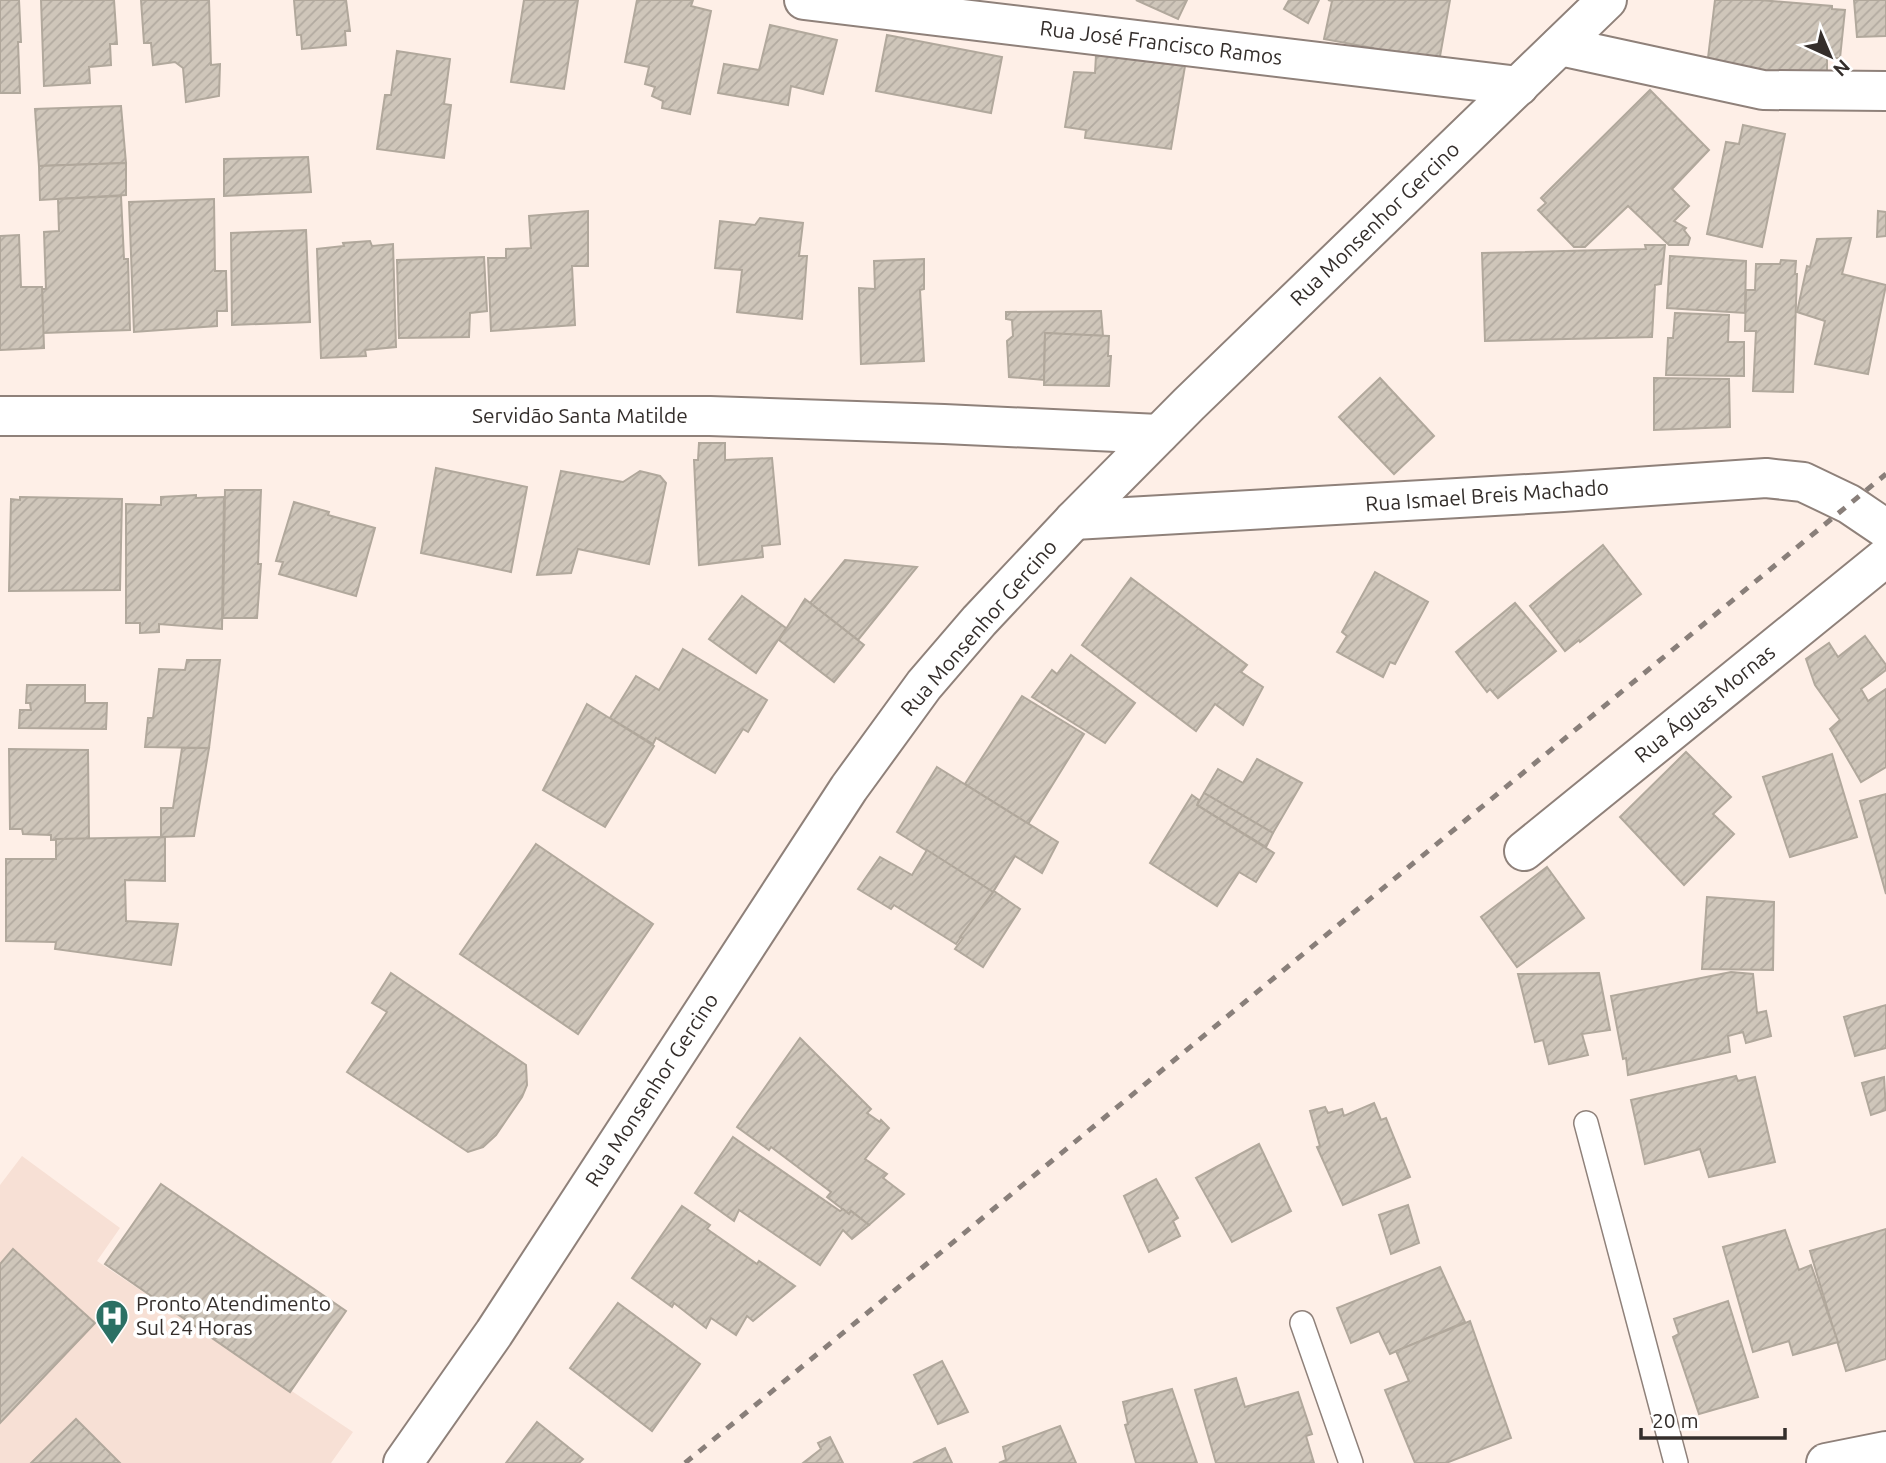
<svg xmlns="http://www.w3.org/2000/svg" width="1886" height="1463" viewBox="0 0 1886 1463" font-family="Ubuntu,sans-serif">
<defs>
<pattern id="building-hatch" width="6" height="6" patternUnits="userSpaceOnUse" patternTransform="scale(1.75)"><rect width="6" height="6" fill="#cfc6ba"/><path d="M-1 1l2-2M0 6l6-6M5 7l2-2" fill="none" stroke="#b2aaa0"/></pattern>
</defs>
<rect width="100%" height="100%" fill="#feefe7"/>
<!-- built -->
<path fill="#f7e0d5" d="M22,1156L120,1228L97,1261L353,1432L331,1463H0V1185Z"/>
<!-- building -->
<g fill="url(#building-hatch)" stroke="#b1a89c" stroke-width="2">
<path d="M0,0H19L21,42H18L20,93H0Z"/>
<path d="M41,0H114L117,44H110L111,65L89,67L90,83L44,86Z"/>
<path d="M141,0H209L211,65L220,64L219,96L186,102L183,68L175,62L153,65L151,43H144Z"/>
<path d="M294,0H346L350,31H345L346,45L302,49L301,35H297Z"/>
<path d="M524,0H578L564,89L511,82Z"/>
<path d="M637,0H693L691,6L711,11L690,114L662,108L663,101L652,96L655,87L645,84L649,67L625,62Z"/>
<path d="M1136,0H1187L1178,19Z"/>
<path d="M1289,0H1319L1308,23L1284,9Z"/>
<path d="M1328,0H1450L1439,62L1372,53L1373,48L1324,39L1332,1Z"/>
<path d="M1715,0H1760L1832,6V9L1845,10L1840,58H1827V79L1707,66Z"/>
<path d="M1854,0H1886V36L1857,37Z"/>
<path d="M770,25L837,40L823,94L791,86L788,105L718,93L724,64L759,70Z"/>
<path d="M887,35L1002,57L991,113L876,91Z"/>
<path d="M397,51L450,59L444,104L451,105L444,158L377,149L385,95H391Z"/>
<path d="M1096,55L1185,66L1171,149L1085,138L1086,130L1065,127L1074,72L1095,73Z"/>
<path d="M1650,90L1709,150L1672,189L1689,206L1674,221L1686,228L1684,230L1690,238L1688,245H1669L1628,206L1585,247H1574L1538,210L1546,203L1541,198Z"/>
<path d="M121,106L126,163L39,166L35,109Z"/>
<path d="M1743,125L1785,134L1762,247L1707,234L1726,142L1739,144Z"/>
<path d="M308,157L311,192L224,196V159Z"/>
<path d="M126,163V195L40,200L39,166Z"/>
<path d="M121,196L124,259H128L130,330L43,333L42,289H46L44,232L59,231L58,199Z"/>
<path d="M214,199L215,271H226L227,311H217V326L134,332L129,202Z"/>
<path d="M588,211V266H572L575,325L491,331L488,258H506V249L531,248L529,216Z"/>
<path d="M1878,211L1886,212V236L1877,237Z"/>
<path d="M760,218L803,223L799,256H807L802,319L737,312L742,270L715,268L720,221L755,225Z"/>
<path d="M306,230L310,322L232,325L231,233Z"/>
<path d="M19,235L21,287H42L44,348L0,350V236Z"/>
<path d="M1851,238L1842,274L1886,285L1868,374L1815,364L1825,321L1797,312L1807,266L1810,267L1817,239Z"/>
<path d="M370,241L372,246L393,244L396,347L365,350L366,356L321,358L317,249L344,246L343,243Z"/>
<path d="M1645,245H1665L1661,284L1655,285L1652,337L1485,341L1482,253L1646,249Z"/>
<path d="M1670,256L1746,261L1745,313L1667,308Z"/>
<path d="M484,257L487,311L470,313L469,337L399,338L397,260Z"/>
<path d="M924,259V289L920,290L924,361L861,364L859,288L875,289L874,261Z"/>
<path d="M1781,260L1796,261L1795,274H1797L1793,392L1753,391L1756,331H1745L1746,290H1755L1756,264H1780Z"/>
<path d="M1101,311L1103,336L1045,333L1044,380L1009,377L1007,341L1013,336L1012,320L1006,319V312Z"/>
<path d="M1675,313L1729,315L1728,342H1744V376L1666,375L1668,338H1673Z"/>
<path d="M1045,333L1109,336L1108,356H1111L1109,386L1044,385Z"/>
<path d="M1380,378L1434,436L1394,474L1339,417Z"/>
<path d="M1654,378L1729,379L1730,427L1654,430Z"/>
<path d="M699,443H725V460L772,458L780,544L762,546L763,557L699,565L694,460H698Z"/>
<path d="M436,468L527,487L511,572L421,553Z"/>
<path d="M561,471L623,482L640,471L660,476L666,483L649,564L578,549L571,573L537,575Z"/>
<path d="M225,490H261L258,564H261L257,618H223Z"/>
<path d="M196,495V498L224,497L222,629L159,624V632L140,633V623H126V504L161,505V497Z"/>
<path d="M20,497L122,499L120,590L9,591L11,499L20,500Z"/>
<path d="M294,502L329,512L328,515L375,528L356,596L279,574L283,562L276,561Z"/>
<path d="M1603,545L1641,594L1580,642L1579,640L1565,651L1530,606Z"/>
<path d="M845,560L917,567L858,640L810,603Z"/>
<path d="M1375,572L1428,602L1395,664L1390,662L1383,677L1337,652L1347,636L1342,632Z"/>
<path d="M1131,578L1247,665L1241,672L1263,687L1243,725L1215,704L1196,731L1082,645Z"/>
<path d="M742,596L786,628L756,673L709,639Z"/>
<path d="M805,599L864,645L834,682L779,640Z"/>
<path d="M1515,603L1556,651L1498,698L1490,689L1487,692L1456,652Z"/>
<path d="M1865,636L1886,665V670L1861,689L1868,701L1886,689V767L1861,782L1830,729L1840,720L1815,685L1806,659L1829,643L1838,657Z"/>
<path d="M683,649L767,700L748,732L743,729L715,773L656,738L653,744L610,718L636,676L659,690Z"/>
<path d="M1071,655L1135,703L1105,743L1032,697L1052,670L1057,674Z"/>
<path d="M187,660H220L209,748L145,747L148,718H153L159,669L185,670Z"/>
<path d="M27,685H85V703H107L106,729L19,728L20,710H31L30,703H26Z"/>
<path d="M1022,696L1084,734L1028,824L965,784Z"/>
<path d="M587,704L654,746L605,827L543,790Z"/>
<path d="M182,748H209L194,836L161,837V808H173Z"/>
<path d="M9,749L88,750L89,839L51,840V835L23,834L22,829H10Z"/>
<path d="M1686,752L1731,797L1713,814L1734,834L1684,885L1620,817Z"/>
<path d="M1832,754L1857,837L1790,857L1763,777Z"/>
<path d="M1257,759L1302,783L1273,833L1204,793L1218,769L1243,783Z"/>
<path d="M937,767L1058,842L1042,873L1015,856L993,892L897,832Z"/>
<path d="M1204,793L1273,833L1266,847L1197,805Z"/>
<path d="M1886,794V894L1860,801Z"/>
<path d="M1192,795L1199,800L1197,805L1274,853L1256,882L1239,872L1217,906L1150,863Z"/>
<path d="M165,837V881L125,880L126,921L178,924L171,965L55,949L56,942L6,941V859H56V839Z"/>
<path d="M536,844L653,924L578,1034L460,954Z"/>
<path d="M927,850L993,892L956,944L894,905L891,909L858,889L880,857L912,875Z"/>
<path d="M1547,867L1584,918L1517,967L1481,917Z"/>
<path d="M994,891L1020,909L983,967L955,949L963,938L960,937Z"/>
<path d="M1707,897L1774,902L1773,970L1702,969Z"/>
<path d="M1731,972L1753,974L1757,1013L1766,1011L1771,1036L1746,1043L1743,1032L1728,1036L1730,1052L1628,1075L1626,1058L1623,1059L1611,996Z"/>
<path d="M391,973L526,1065L527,1085L522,1097L496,1135L483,1147L468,1152L347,1072L387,1012L372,1003Z"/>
<path d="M1599,973L1610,1030L1582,1034L1588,1055L1549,1064L1543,1040L1535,1042L1518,974Z"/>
<path d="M1886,1005V1048L1855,1056L1844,1017Z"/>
<path d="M800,1038L871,1109L867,1113L880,1122L881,1120L889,1128L865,1159L887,1174L883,1178L904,1194L869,1225L851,1211L849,1214L827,1197L831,1192L771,1147L769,1150L737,1127Z"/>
<path d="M1736,1076L1738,1081L1755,1077L1775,1162L1709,1177L1700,1149L1645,1164L1631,1100Z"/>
<path d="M1884,1077L1886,1110L1871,1115L1862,1083Z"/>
<path d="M1374,1103L1381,1120L1386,1118L1410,1177L1343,1205L1317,1147L1320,1146L1310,1111L1325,1107L1328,1113L1342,1109L1344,1116Z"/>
<path d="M733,1137L840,1211L843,1209L849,1214L851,1211L869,1225L852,1239L843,1230L820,1265L739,1210L734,1221L695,1193Z"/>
<path d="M1259,1144L1291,1211L1232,1242L1196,1178Z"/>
<path d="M1156,1179L1178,1218L1173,1221L1180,1236L1149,1252L1124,1196Z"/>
<path d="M161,1184L346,1311L290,1392L105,1264Z"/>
<path d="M1408,1205L1419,1243L1391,1254L1379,1215Z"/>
<path d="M682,1206L710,1225L707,1229L757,1264L759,1261L795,1286L753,1321L747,1316L736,1335L711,1318L706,1328L674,1303L672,1307L632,1278Z"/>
<path d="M1886,1229V1359L1846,1371L1810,1251Z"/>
<path d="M1785,1230L1799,1270L1811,1265L1838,1342L1793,1355L1789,1341L1753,1352L1723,1247Z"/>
<path d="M13,1249L95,1323L0,1423V1264Z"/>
<path d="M1440,1267L1465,1322L1390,1354L1379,1331L1351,1343L1337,1308Z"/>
<path d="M1728,1301L1758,1397L1699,1414L1673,1337L1679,1334L1674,1319Z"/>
<path d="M618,1303L700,1364L652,1431L570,1368Z"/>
<path d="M1470,1321L1511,1438L1446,1463H1415L1385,1390L1409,1381L1396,1351Z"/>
<path d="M942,1361L968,1412L938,1424L914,1375Z"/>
<path d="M1236,1378L1245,1407L1298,1392L1312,1434L1306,1436L1314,1463H1216L1195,1390Z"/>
<path d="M1172,1389L1197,1463H1136L1125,1425L1128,1424L1123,1402Z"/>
<path d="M76,1419L120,1463H31Z"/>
<path d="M537,1422L583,1459L579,1463H506Z"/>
<path d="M1060,1426L1076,1463H999L1006,1460L1003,1447Z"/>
<path d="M830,1437L843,1463H803L821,1449L818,1443Z"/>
<path d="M945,1448L952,1463H913Z"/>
</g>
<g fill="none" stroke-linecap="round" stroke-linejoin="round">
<defs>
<g id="service">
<path d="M1586,1123L1676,1463"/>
<path d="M1302,1323L1351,1463"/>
</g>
<g id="minor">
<path d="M804,0L1519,86"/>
<path d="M1560,46L1763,90L1886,91"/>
<path d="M0,416H710L944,424L1159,434"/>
<path d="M1074,520L1563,492L1766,478L1803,482L1849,504L1886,529"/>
<path d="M1524,851L1886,557"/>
<path d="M1826,1463L1886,1451"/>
</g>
<path id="primary" d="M403,1463L494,1333L849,788L924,685L979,621L1074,520L1189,404L1607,0"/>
</defs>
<!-- service casing -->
<use href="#service" stroke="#8f817a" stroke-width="26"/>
<!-- minor casing -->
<use href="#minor" stroke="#8f817a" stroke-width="42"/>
<!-- primary casing -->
<use href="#primary" stroke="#8f817a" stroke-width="42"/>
<!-- service -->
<use href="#service" stroke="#fff" stroke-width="23"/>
<!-- minor -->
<use href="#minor" stroke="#fff" stroke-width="38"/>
<!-- primary -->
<use href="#primary" stroke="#fff" stroke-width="38"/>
<!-- rail -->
<path stroke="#897f7a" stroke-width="5" stroke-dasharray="9 9" stroke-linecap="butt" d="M685,1463L1886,474"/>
</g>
<!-- icons -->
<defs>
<symbol id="hospital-pin" viewBox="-11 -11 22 30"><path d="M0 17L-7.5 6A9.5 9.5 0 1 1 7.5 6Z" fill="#2b7064" stroke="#fff"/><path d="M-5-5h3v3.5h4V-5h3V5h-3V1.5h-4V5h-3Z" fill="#fff"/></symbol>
</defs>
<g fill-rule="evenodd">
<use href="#hospital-pin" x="93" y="1297" width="38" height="52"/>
</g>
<g text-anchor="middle" stroke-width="7" stroke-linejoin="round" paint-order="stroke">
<!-- street labels -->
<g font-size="21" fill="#342e2b" stroke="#fff">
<text transform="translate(1161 43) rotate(7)" y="7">Rua José Francisco Ramos</text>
<text transform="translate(1375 224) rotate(-44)" y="7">Rua Monsenhor Gercino</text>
<text x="580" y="423">Servidão Santa Matilde</text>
<text transform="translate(1487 496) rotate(-4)" y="7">Rua Ismael Breis Machado</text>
<text transform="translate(979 628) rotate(-49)" y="7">Rua Monsenhor Gercino</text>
<text transform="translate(1705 704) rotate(-39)" y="7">Rua Águas Mornas</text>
<text transform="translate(652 1090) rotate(-57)" y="7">Rua Monsenhor Gercino</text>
</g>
<!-- poi labels -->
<g font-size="21" fill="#342e2b" stroke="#fff" text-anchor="start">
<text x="136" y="1311">Pronto Atendimento<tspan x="136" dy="24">Sul 24 Horas</tspan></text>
</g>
</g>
<!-- north arrow -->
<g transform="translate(1830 56) rotate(136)" stroke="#ffffff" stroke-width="5" paint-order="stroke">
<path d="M0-5L12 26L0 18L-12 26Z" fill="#342e2b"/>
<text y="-10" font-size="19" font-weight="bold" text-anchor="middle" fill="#342e2b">N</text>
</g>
<!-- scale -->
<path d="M1641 1428v10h144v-10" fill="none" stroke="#342e2b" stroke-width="3.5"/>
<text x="1652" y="1428" font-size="21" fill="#342e2b" stroke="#ffffff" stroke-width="5" paint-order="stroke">20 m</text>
</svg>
